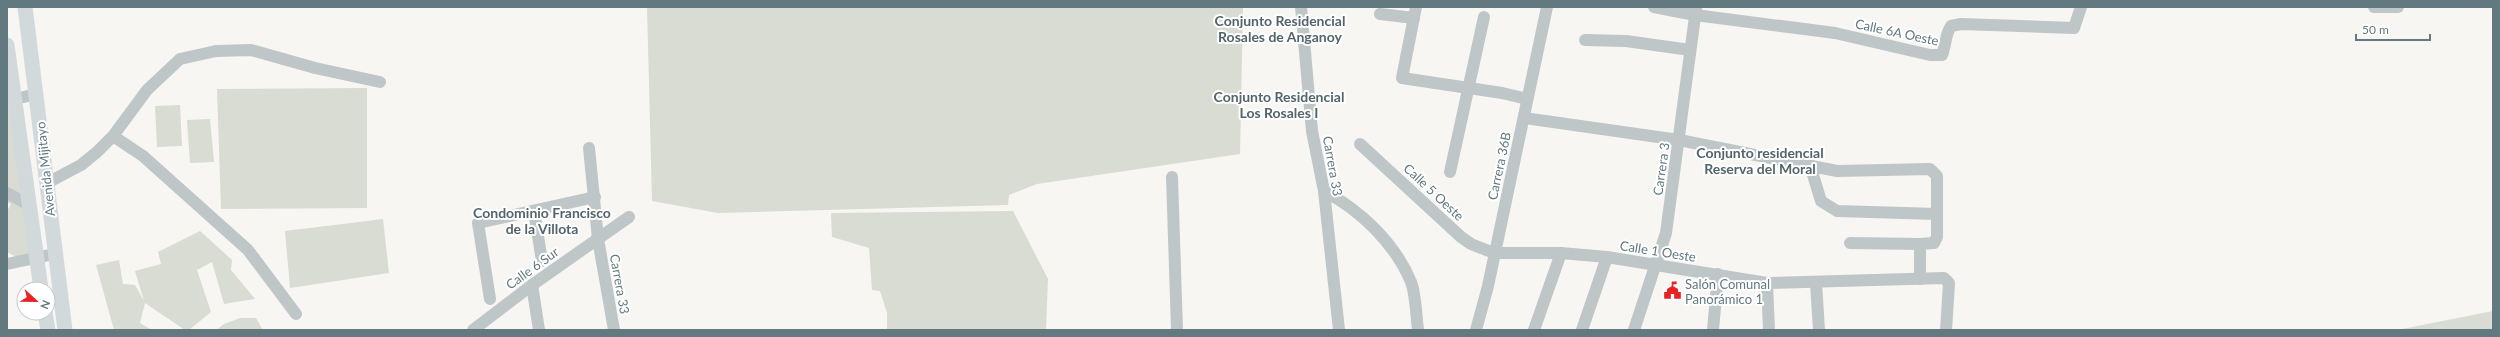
<svg xmlns="http://www.w3.org/2000/svg" width="2500" height="337" viewBox="0 0 2500 337" font-family="Lato,sans-serif">
<rect width="100%" height="100%" fill="#f7f6f3"/>
<!-- green -->
<g fill="#d8dcd2">
<path d="M647,7H1243L1240,154L1037,184L1009,195L1008,205L718,213L652,201Z"/>
<path d="M367,88V208L221,209L217,89Z"/>
<path d="M180,105L182,146L157,147L155,106Z"/>
<path d="M10,108L23,197L7,189V109Z"/>
<path d="M210,119L214,162L190,163L187,120Z"/>
<path d="M7,197L25,206L33,254L18,258L7,252V211L11,204L7,202Z"/>
<path d="M1013,211L1048,279L1046,330H887V313L880,291L872,290L869,248L832,237L831,213Z"/>
<path d="M383,219L389,273L290,288L285,231Z"/>
<path d="M200,231L232,260L231,270L255,299L224,304L212,262L197,270L211,312L189,330H185L145,303L140,323L152,330H114L96,265L119,260L123,284L135,285L144,301L135,271L161,264L158,252Z"/>
<path d="M2493,311V330H2397Z"/>
<path d="M240,318H256L263,330H216L224,324Z"/>
</g>
<g fill="none" stroke-linecap="round" stroke-linejoin="round">
<!-- minor -->
<g stroke="#bfc6c8" stroke-width="12">
<path d="M1301,7L1312,131L1324,191L1339,330"/>
<path d="M1416,7L1402,78L1502,93L1527,99"/>
<path d="M1654,7L1695,15L1835,33L1930,55H1942C1946,45 1945,35 1951,26L1961,24L2074,28L2081,7"/>
<path d="M2374,7H2398"/>
<path d="M1380,14L1414,18"/>
<path d="M1585,40L1626,41L1690,50"/>
<path d="M7,101L36,94"/>
<path d="M1524,118L1679,140L1837,171L1930,169L1937,176V237L1934,243L1920,244V279"/>
<path d="M113,136L143,156L248,250L296,314"/>
<path d="M1360,144L1461,237L1471,244L1494,253H1561L1607,257L1767,283L1944,278L1949,283L1946,330"/>
<path d="M589,148L598,239L614,330"/>
<path d="M1810,165L1821,201L1837,211L1937,214"/>
<path d="M1450,172L1484,17"/>
<path d="M1172,177L1177,330"/>
<path d="M47,183L81,165L97,152L113,136L147,90L180,59L216,51L251,50L315,68L380,82"/>
<path d="M1324,191C1360,210 1395,243 1411,282C1416,295 1416,315 1418,330"/>
<path d="M7,193L29,205"/>
<path d="M534,211L542,261"/>
<path d="M1850,243L1920,244"/>
<path d="M7,264L54,254"/>
<path d="M1767,283L1769,330"/>
<path d="M1816,283L1819,330"/>
<path d="M532,285L539,330"/>
<path d="M490,299L478,223L595,197"/>
<path d="M473,330L532,285L629,217"/>
<path d="M1476,330L1488,286L1547,7"/>
<path d="M1534,330L1561,253"/>
<path d="M1582,330L1607,257"/>
<path d="M1634,330L1666,233L1696,9"/>
<path d="M1713,330L1718,274"/>
</g>
<!-- major -->
<g stroke="#d2d9db" stroke-width="15">
<path d="M25,7L65,330"/>
<path d="M7,45L41,289"/>
<path d="M45,313L48,330"/>
</g>
</g>
<!-- icons -->
<defs>
<symbol id="civic-bare" viewBox="-9 -9 18 18"><path d="M-.6-6.5H3V-4.5H.6V-3L4-1V1h2V6H-6V1h2V-1L-.6-3ZM-1.2 2.5V6h2.4V2.5Z" fill="#e72324" stroke="#fff" stroke-width="2.5" paint-order="stroke"/></symbol>
</defs>
<g fill-rule="evenodd">
<use href="#civic-bare" x="1660" y="278" width="25" height="25"/>
</g>
<g text-anchor="middle" stroke-width="4" stroke-linejoin="round" paint-order="stroke">
<!-- street labels -->
<g font-size="13" fill="#61797f" stroke="#fff">
<text transform="translate(1897 32) rotate(12)" y="5">Calle 6A Oeste</text>
<text transform="translate(1333 166) rotate(80)" y="5">Carrera 33</text>
<text transform="translate(1499 166) rotate(-78)" y="5">Carrera 36B</text>
<text transform="translate(45 169) rotate(-96)" y="5">Avenida Mijitayo</text>
<text transform="translate(1661 169) rotate(-82)" y="5">Carrera 3</text>
<text transform="translate(1434 192) rotate(43)" y="5">Calle 5 Oeste</text>
<text transform="translate(1658 251) rotate(9)" y="5">Calle 1 Oeste</text>
<text transform="translate(532 268) rotate(-36)" y="5">Calle 6 Sur</text>
<text transform="translate(620 284) rotate(80)" y="5">Carrera 33</text>
</g>
<!-- poi labels -->
<g font-size="13" fill="#61797f" stroke="#fff" text-anchor="start">
<text x="1685" y="289">Salón Comunal<tspan x="1685" dy="15">Panorámico 1</tspan></text>
</g>
<!-- neighbourhood labels -->
<g font-size="14" font-weight="bold" fill="#53656a" stroke="#fff">
<text x="1280" y="26">Conjunto Residencial<tspan x="1280" dy="16">Rosales de Anganoy</tspan></text>
<text x="1279" y="102">Conjunto Residencial<tspan x="1279" dy="16">Los Rosales I</tspan></text>
<text x="1760" y="158">Conjunto residencial<tspan x="1760" dy="16">Reserva del Moral</tspan></text>
<text x="542" y="218">Condominio Francisco<tspan x="542" dy="16">de la Villota</tspan></text>
</g>
</g>
<!-- border -->
<rect width="2500" height="337" fill="none" stroke="#61797f" stroke-width="16"/>
<!-- north arrow -->
<g transform="translate(36 301) rotate(112)"><circle r="19" fill="#ffffff" stroke="#c0c9cc"/>
<path d="M0-3L7 15L0 10L-7 15Z" fill="#e72324"/>
<text y="-6" font-size="11" font-weight="bold" text-anchor="middle" fill="#61797f">N</text>
</g>
<!-- scale -->
<path d="M2356 34v6h74v-6" fill="none" stroke="#61797f" stroke-width="2"/>
<text x="2362" y="34" font-size="12" fill="#61797f" stroke="#ffffff" stroke-width="3" paint-order="stroke">50 m</text>
</svg>
